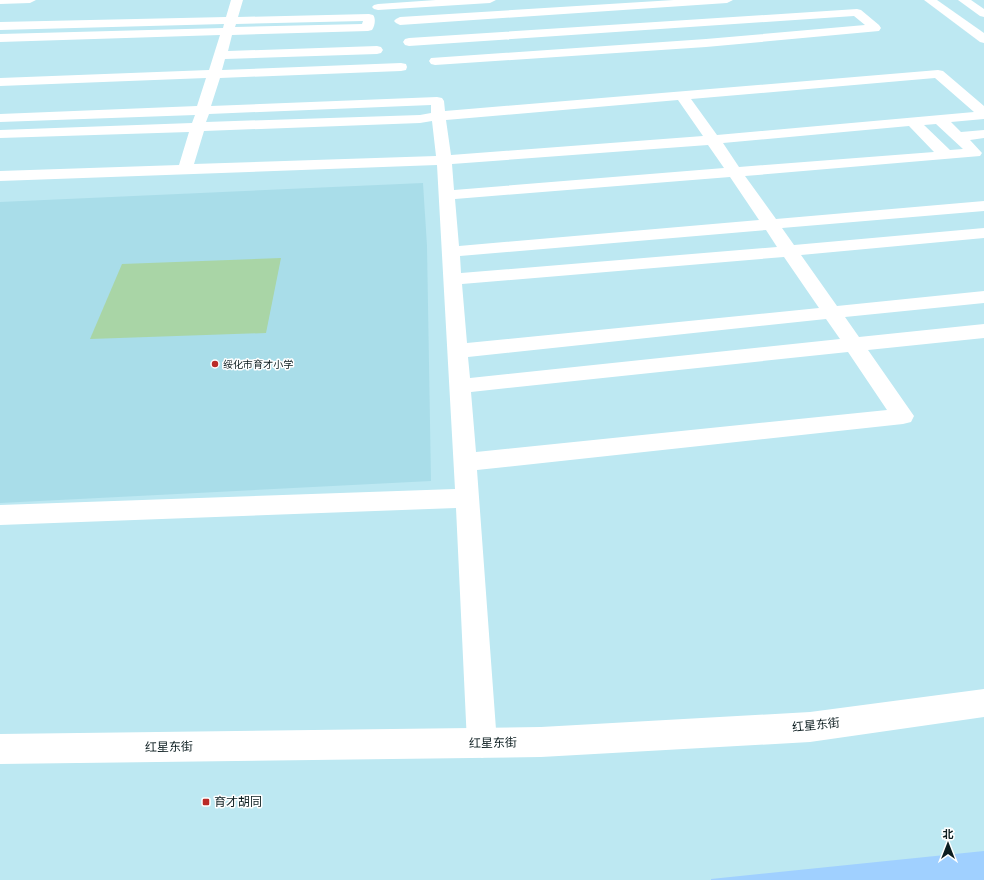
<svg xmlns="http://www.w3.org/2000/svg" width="984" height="880" viewBox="0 0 984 880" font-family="'Titillium Web','Noto Sans SC',sans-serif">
<rect width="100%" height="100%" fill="#bde8f2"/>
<!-- built -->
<path fill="#a9dde9" d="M423,183L427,246L431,481L0,503V202Z"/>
<!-- green -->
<path fill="#a9d5a6" d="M281,258L266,333L90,339L122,264Z"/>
<!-- building -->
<path fill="#a0d0ff" d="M984,851V880H711V879Z"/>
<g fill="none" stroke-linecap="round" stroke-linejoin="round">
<!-- minor -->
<g fill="#fff" fill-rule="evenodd">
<path d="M0,0H36L30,3L0,4Z"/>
<path d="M231,0H243L238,17L369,14L373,15C376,18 375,26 372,30L368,31L232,35L228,51L377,46L381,47L383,50L381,53L377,54L225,59L222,70L401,63L406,64L407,67L406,70L401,71L220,78L211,106L437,97L442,98L444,101L445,111L938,70L943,71L984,106V119L951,122L961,132L984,130V138L970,140L982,153L980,156L745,176L776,219L984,201V211L782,228L794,245L984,228V238L801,255L837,306L984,291V303L845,317L859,337L984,324V338L868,350L914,416L911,422L903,424L477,470L497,743L492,753L482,758L472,753L467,743L456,508L0,525V505L455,489L437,165L0,181V171L179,165L189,132L0,138V130L192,123L195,115L0,122V114L197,106L206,78L0,86V78L209,70L220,35L0,42V34L223,28L224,24L0,30V22L226,17ZM363,21L362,24L235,27L236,24ZM935,78L974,112L717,135L691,99ZM678,100L703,136L451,155L446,120ZM431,105V113L420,115L206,122L209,114ZM432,121L436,156L194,164L204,131L420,123ZM936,124L963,149L950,150L924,125ZM909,126L934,152L739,167L723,143ZM708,145L724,168L454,190L452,164ZM730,177L759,220L459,246L455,199ZM766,230L777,247L461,273L460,256ZM784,257L819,308L467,343L462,284ZM826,319L840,339L470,378L468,357ZM848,352L887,410L476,452L471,392Z"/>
<path d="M436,0H496L490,3L378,10L374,9L372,7L374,5L378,4Z"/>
<path d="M674,0H733L727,3L400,25L396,23L394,21L396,19L400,17Z"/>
<path d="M857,9L861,10L879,25L881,28L879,31L706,47L435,65L431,64L429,61L431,58L706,39L865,25L854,16L409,46L405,45L403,42L405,39L409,38Z"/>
</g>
<!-- major -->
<g fill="#fff" fill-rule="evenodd">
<path d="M924,0H937L984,33V43L980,42Z"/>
<path d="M958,0H971L984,9V17L980,16Z"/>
<path d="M984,689V717L810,742L541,757L0,764V734L541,727L810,712Z"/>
</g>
</g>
<!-- markers -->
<g fill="#ba2b28" stroke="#fff" stroke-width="1.5">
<circle cx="215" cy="364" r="4"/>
<rect x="202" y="798" width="8" height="8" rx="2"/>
</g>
<g text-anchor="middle" stroke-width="3" stroke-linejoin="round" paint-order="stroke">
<!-- poi labels -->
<g font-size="10" fill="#0c1d20" stroke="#fff" text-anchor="start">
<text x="223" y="368">绥化市育才小学</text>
</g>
<!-- near-street labels -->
<g font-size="12" fill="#0c1d20" stroke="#fff">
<text transform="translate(816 725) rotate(-6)" y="4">红星东街</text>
<text transform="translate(493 743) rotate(-1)" y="4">红星东街</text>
<text transform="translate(169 747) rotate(-1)" y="4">红星东街</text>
</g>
<!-- near-poi labels -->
<g font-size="12" fill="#0c1d20" stroke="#fff" text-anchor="start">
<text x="214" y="806">育才胡同</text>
</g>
</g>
<!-- north arrow -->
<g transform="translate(948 844)" stroke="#ffffff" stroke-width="3" paint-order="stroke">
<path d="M0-3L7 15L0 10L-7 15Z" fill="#0c1d20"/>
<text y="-6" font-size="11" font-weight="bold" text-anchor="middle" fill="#0c1d20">北</text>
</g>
</svg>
